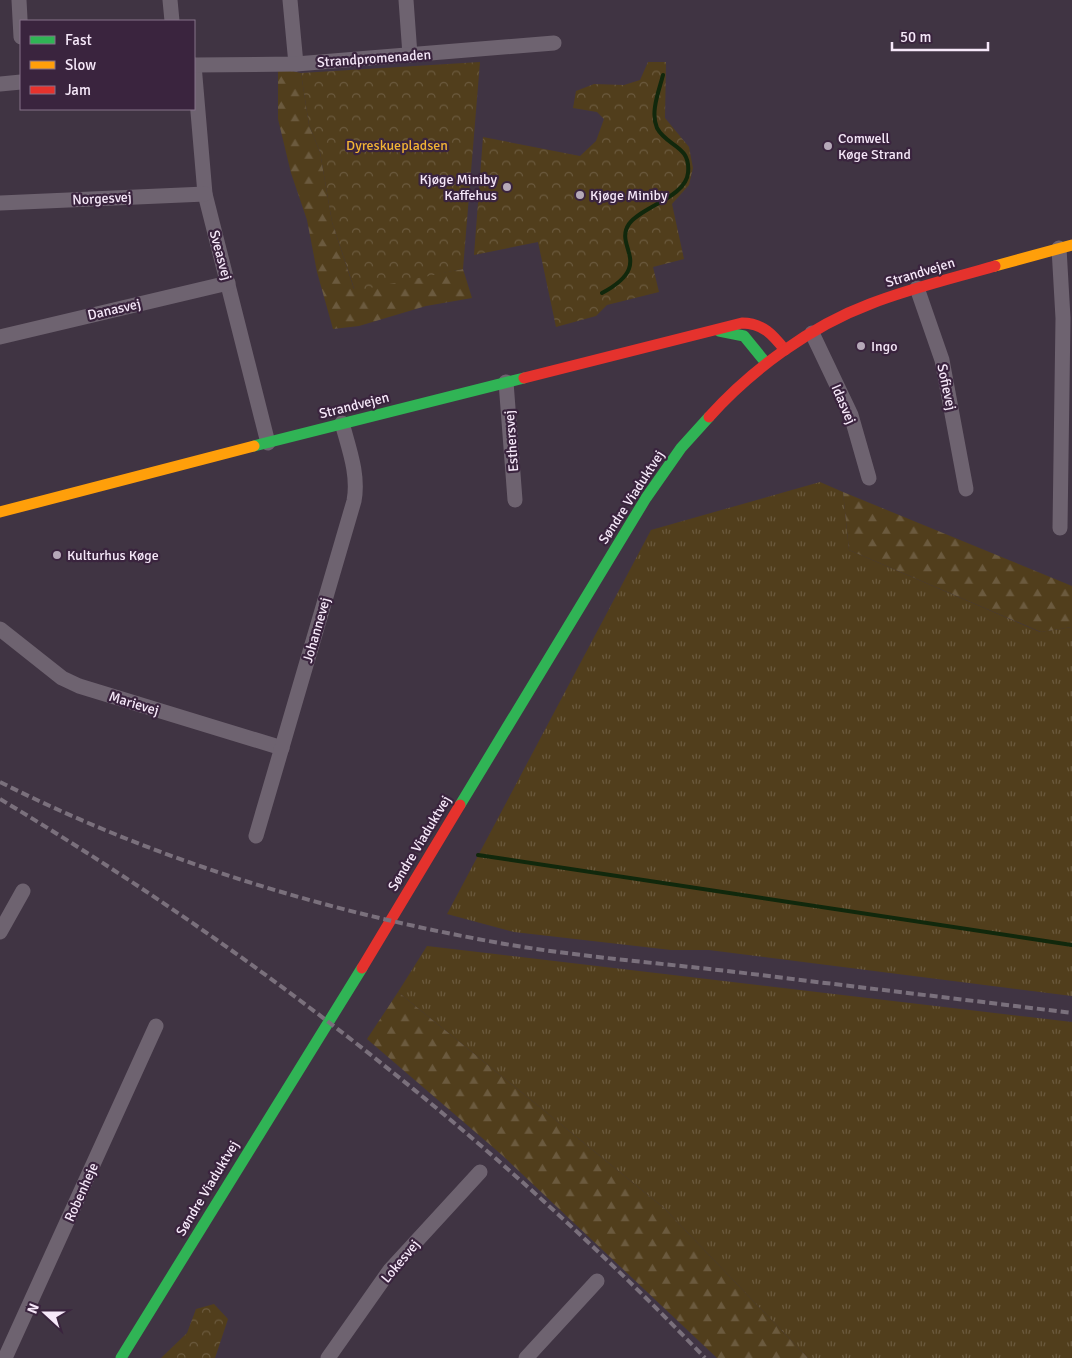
<svg xmlns="http://www.w3.org/2000/svg" width="1072" height="1358" viewBox="0 0 1072 1358" font-family="Signika,sans-serif">
<defs>
<pattern id="grass-tufts" width="24" height="20" patternUnits="userSpaceOnUse" patternTransform="scale(1.25)"><rect width="24" height="20" fill="#513e1c"/><path d="M3 7l-1-3M5 7V3M7 7l1-3M15 17l-1-3M17 17v-4M19 17l1-3" fill="none" stroke="#6b5a3e"/></pattern>
<pattern id="forest-firs" width="22" height="20" patternUnits="userSpaceOnUse" patternTransform="scale(1.25)"><rect width="22" height="20" fill="#513e1c"/><path d="M5 1l3.5 6h-7zM16 11l3.5 6h-7z" fill="#6b5a3e"/></pattern>
<pattern id="park-crowns" width="20" height="18" patternUnits="userSpaceOnUse" patternTransform="scale(1.25)"><rect width="20" height="18" fill="#513e1c"/><path d="M2 6a3 3 0 1 1 6 0M12 15a3 3 0 1 1 6 0" fill="none" stroke="#6b5a3e"/></pattern>
</defs>
<rect width="100%" height="100%" fill="#403443"/>
<!-- grass -->
<g fill="url(#grass-tufts)">
<path d="M820,482L843,492L849,550L1040,632L1072,627V996L709,950H671L514,932L447,914L651,530Z"/>
<path d="M427,946L1072,1022V1358H808L664,1208L398,992Z"/>
</g>
<!-- forest -->
<g fill="url(#forest-firs)">
<path d="M278,68L301,73L309,125L320,152L332,222L354,289L463,269L472,298L426,306L359,326L333,329L317,272L307,220L291,173L278,119Z"/>
<path d="M843,492L1072,586V627L1041,632L849,550Z"/>
<path d="M398,992L664,1208L808,1358H717L502,1155L367,1039Z"/>
</g>
<!-- park -->
<g fill="url(#park-crowns)">
<path d="M480,62L463,269L355,291L332,222L320,152L309,125L301,73Z"/>
<path d="M648,62H666L665,118L689,147L693,168L689,185L672,204L684,259L653,267L659,292L607,305L596,316L556,327L538,242L474,255L483,137L580,156L596,141L604,119L597,112L573,108L576,91L594,84L624,85L640,80Z"/>
<path d="M214,1304L228,1319L215,1358H161L187,1333L196,1309Z"/>
</g>
<g fill="none" stroke-linecap="round" stroke-linejoin="round">
<!-- stream -->
<g stroke="#11280c" stroke-width="4">
<path d="M602,293C656,264 613,247 629,224C641,207 686,197 688,173C691,145 667,147 657,128C650,112 659,91 663,75"/>
<path d="M478,855L1072,945"/>
</g>
<!-- street -->
<g stroke="#6e6370" stroke-width="15">
<path d="M19,0L21,37"/>
<path d="M170,0L172,21"/>
<path d="M290,0L296,64"/>
<path d="M406,0L410,55"/>
<path d="M194,65L205,194L268,443"/>
<path d="M194,65L296,64L554,43"/>
<path d="M0,84L21,82"/>
<path d="M0,203L205,194"/>
<path d="M1059,248L1063,318L1060,528"/>
<path d="M917,288L942,360L966,489"/>
<path d="M812,333L851,415L869,478"/>
<path d="M0,337L228,283"/>
<path d="M506,382L515,500"/>
<path d="M0,629L62,678L79,686L282,748"/>
<path d="M256,836L354,501C359,475 349,449 342,423"/>
<path d="M0,932L23,891"/>
<path d="M5,1358L156,1026"/>
<path d="M328,1358L390,1270L480,1172"/>
<path d="M526,1358L597,1281"/>
</g>
<!-- fast -->
<g stroke="#30b455" stroke-width="11">
<path d="M719,331L744,336L766,363"/>
<path d="M254,446L524,378"/>
<path d="M460,805L646,498L681,448L709,417"/>
<path d="M121,1358L362,968"/>
</g>
<!-- slow -->
<g stroke="#ff9f0a" stroke-width="11">
<path d="M995,266L1072,245"/>
<path d="M0,512L254,446"/>
</g>
<!-- jam -->
<g stroke="#e5322d" stroke-width="11">
<path d="M524,378L742,323C763,323 773,335 785,350"/>
<path d="M709,417C751,370 811,326 870,304C911,288 954,278 995,266"/>
<path d="M362,968L460,805"/>
</g>
<!-- rail -->
<g stroke="#7a707c" stroke-width="4" stroke-dasharray="8 4" stroke-linecap="butt">
<path d="M0,782C159,862 330,913 505,944C581,957 659,963 736,972C848,986 960,999 1072,1013"/>
<path d="M0,799C257,953 498,1142 705,1358"/>
</g>
</g>
<!-- markers -->
<g fill="#b6a9b9" stroke="#3a243e" stroke-width="2">
<circle cx="828" cy="146" r="5"/>
<circle cx="507" cy="187" r="5"/>
<circle cx="580" cy="195" r="5"/>
<circle cx="861" cy="346" r="5"/>
<circle cx="57" cy="555" r="5"/>
</g>
<g text-anchor="middle" stroke-width="4.5" stroke-linejoin="round" paint-order="stroke">
<!-- street labels -->
<g font-size="14" fill="#f6e8f9" stroke="#3a243e">
<text transform="translate(374 58) rotate(-4)" y="5">Strandpromenaden</text>
<text transform="translate(102 198) rotate(-3)" y="5">Norgesvej</text>
<text transform="translate(221 255) rotate(75)" y="5">Sveasvej</text>
<text transform="translate(920 272) rotate(-17)" y="5">Strandvejen</text>
<text transform="translate(114 309) rotate(-13)" y="5">Danasvej</text>
<text transform="translate(947 387) rotate(78)" y="5">Sofievej</text>
<text transform="translate(844 404) rotate(67)" y="5">Idasvej</text>
<text transform="translate(354 405) rotate(-14)" y="5">Strandvejen</text>
<text transform="translate(511 441) rotate(-94)" y="5">Esthersvej</text>
<text transform="translate(631 497) rotate(-57)" y="5">Søndre Viaduktvej</text>
<text transform="translate(316 630) rotate(-74)" y="5">Johannevej</text>
<text transform="translate(134 703) rotate(17)" y="5">Marievej</text>
<text transform="translate(419 843) rotate(-59)" y="5">Søndre Viaduktvej</text>
<text transform="translate(207 1188) rotate(-59)" y="5">Søndre Viaduktvej</text>
<text transform="translate(81 1192) rotate(-66)" y="5">Robenheje</text>
<text transform="translate(400 1261) rotate(-50)" y="5">Lokesvej</text>
</g>
<!-- poi labels -->
<g font-size="14" fill="#f6e8f9" stroke="#3a243e" text-anchor="start">
<text x="838" y="143">Comwell<tspan x="838" dy="16">Køge Strand</tspan></text>
<text x="497" y="184" text-anchor="end">Kjøge Miniby<tspan x="497" dy="16">Kaffehus</tspan></text>
<text x="590" y="200">Kjøge Miniby</text>
<text x="871" y="351">Ingo</text>
<text x="67" y="560">Kulturhus Køge</text>
</g>
<!-- park labels -->
<g font-size="14" fill="#f2b434" stroke="#3a243e">
<text x="397" y="150">Dyreskuepladsen</text>
</g>
</g>
<!-- legend -->
<rect x="20" y="20" width="175" height="90" fill="#3a243e" stroke="#857289"/>
<rect x="30" y="36" width="25" height="8" fill="#30b455" stroke="#857289"/>
<text x="65" y="45" font-size="15" fill="#f6e8f9">Fast</text>
<rect x="30" y="61" width="25" height="8" fill="#ff9f0a" stroke="#857289"/>
<text x="65" y="70" font-size="15" fill="#f6e8f9">Slow</text>
<rect x="30" y="86" width="25" height="8" fill="#e5322d" stroke="#857289"/>
<text x="65" y="95" font-size="15" fill="#f6e8f9">Jam</text>
<!-- north arrow -->
<g transform="translate(45 1313) rotate(291)" stroke="#3a243e" stroke-width="4" paint-order="stroke">
<path d="M0-4L9 19L0 12L-9 19Z" fill="#f6e8f9"/>
<text y="-8" font-size="14" font-weight="bold" text-anchor="middle" fill="#f6e8f9">N</text>
</g>
<!-- scale -->
<path d="M892 42v8h96v-8" fill="none" stroke="#f6e8f9" stroke-width="2.5"/>
<text x="900" y="42" font-size="15" fill="#f6e8f9" stroke="#3a243e" stroke-width="4" paint-order="stroke">50 m</text>
</svg>
